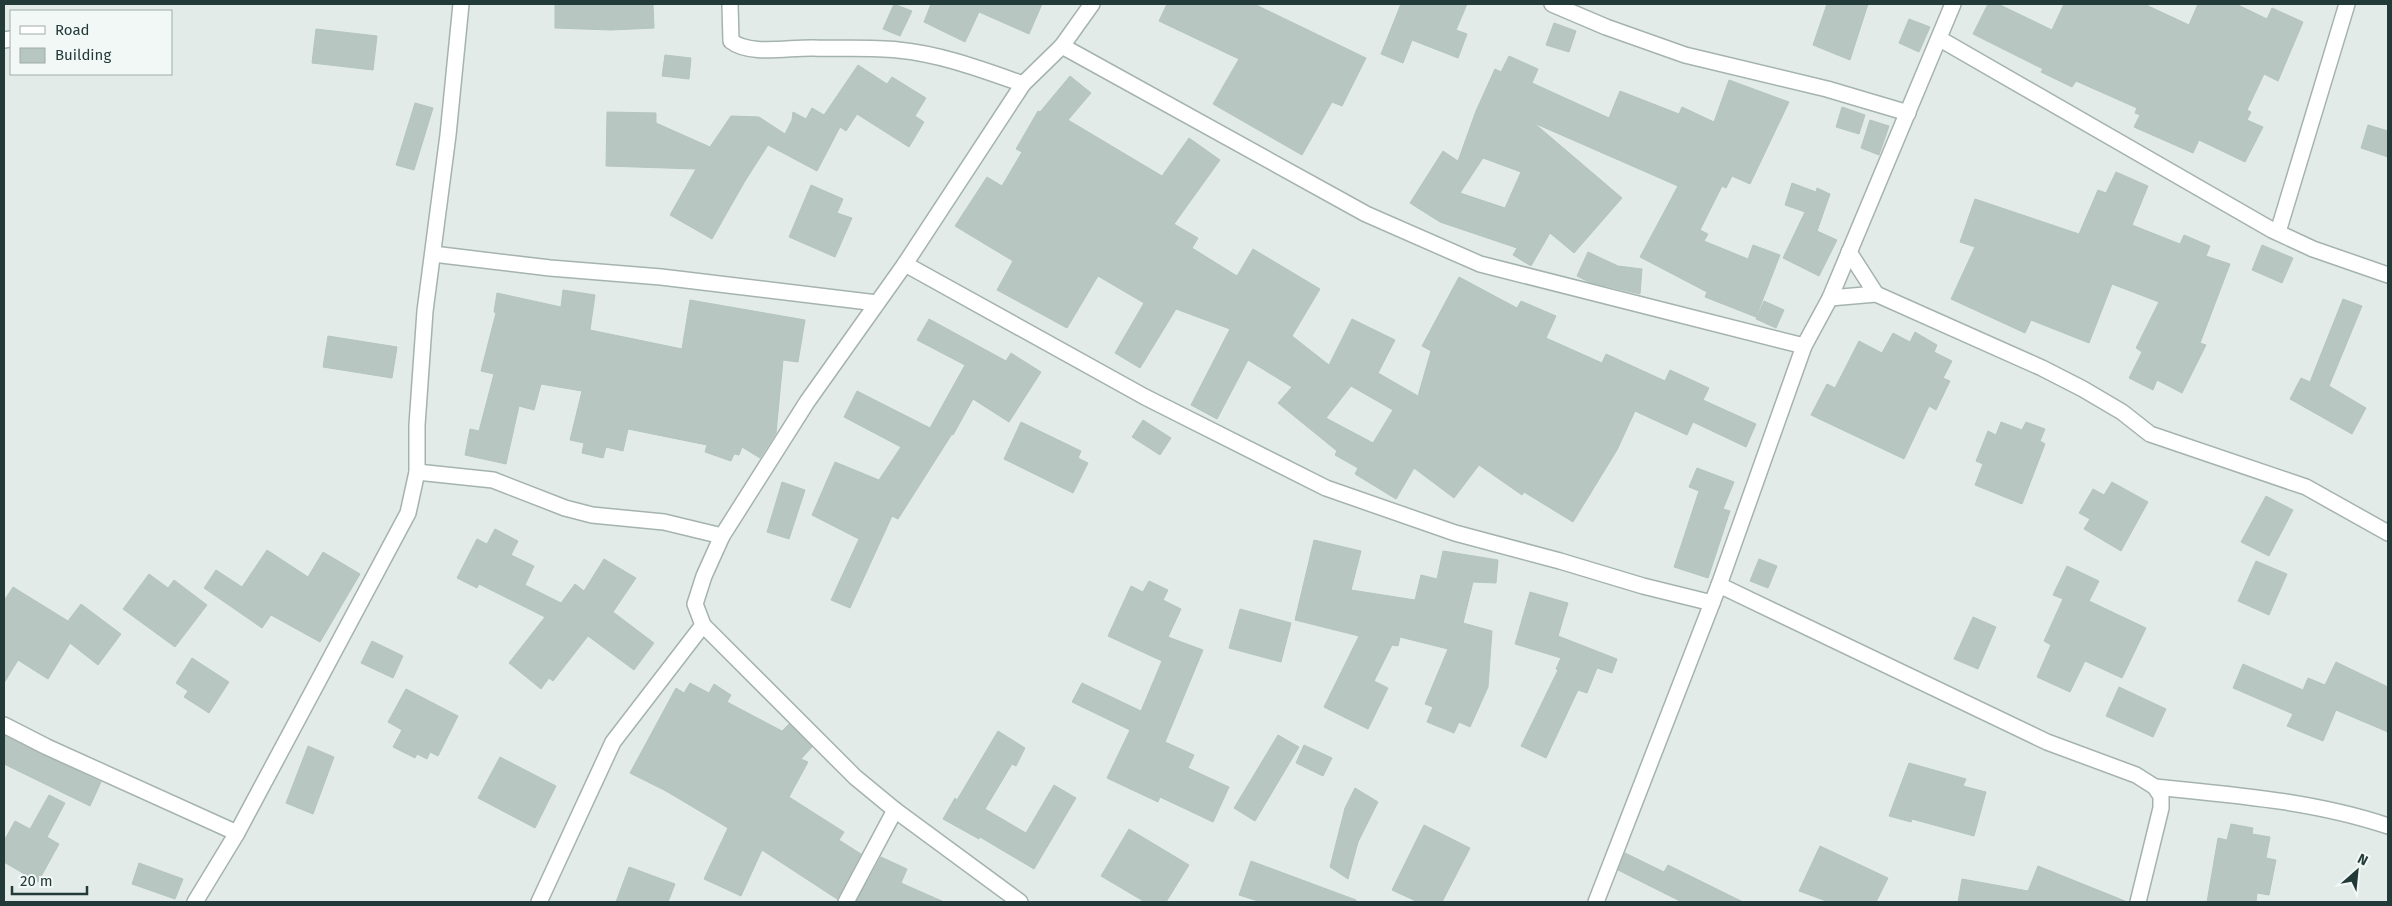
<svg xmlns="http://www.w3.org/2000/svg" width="2392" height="906" viewBox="0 0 2392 906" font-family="'Fira Sans',sans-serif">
<rect width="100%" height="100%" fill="#e2ebe8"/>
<!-- building -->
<g fill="#b7c6c1" stroke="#b4c5c0" fill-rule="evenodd">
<path d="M555,4H653L654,28L611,30L555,28Z"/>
<path d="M894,4L912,11L900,36L883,29Z"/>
<path d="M931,4H1042L1029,34L979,12L965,42L924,22Z"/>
<path d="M1167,4H1254L1366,58L1342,106L1332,102L1302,155L1213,104L1239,59L1159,21Z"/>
<path d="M1401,4H1467L1456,30L1467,34L1458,58L1412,40L1403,63L1381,54Z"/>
<path d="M1827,4H1868L1850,60L1813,45Z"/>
<path d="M1988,4H1998L2052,30L2064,4H2144L2189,25L2198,4H2236L2267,19L2272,8L2303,22L2278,81L2264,74L2247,110L2251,112L2247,120L2263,127L2245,162L2199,140L2193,153L2134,127L2140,115L2135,113L2137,108L2076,81L2072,87L2041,72L2043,69L1973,34Z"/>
<path d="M1909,19L1930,27L1919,52L1899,43Z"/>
<path d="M1554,23L1576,31L1569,52L1546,45Z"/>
<path d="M316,29L377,36L373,70L312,63Z"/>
<path d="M665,55L691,58L689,79L662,76Z"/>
<path d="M1509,56L1538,69L1532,83L1609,118L1620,91L1679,114L1682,107L1714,122L1729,80L1789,102L1750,184L1732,176L1726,188L1722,186L1700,230L1708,234L1704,241L1748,259L1753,245L1780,255L1756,317L1705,297L1707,292L1640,257L1678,186L1534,123L1622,198L1574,253L1550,233L1531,266L1513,255L1517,248L1440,222L1410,203L1443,151L1458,161L1476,111L1495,69L1501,72ZM1483,158L1521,172L1505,208L1460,193Z"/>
<path d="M858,65L887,84L892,77L926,98L915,116L924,122L909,147L857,114L846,131L840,127L817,171L768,145L745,181L712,239L670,215L696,169L606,166L607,112L656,113V123L710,147L731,116L759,117L785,134L792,120L793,112L806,119L812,108L824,115Z"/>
<path d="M1070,76L1091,93L1068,120L1162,176L1189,138L1220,160L1174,224L1198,238L1192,248L1237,276L1253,249L1320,289L1292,336L1329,365L1352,319L1395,340L1378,373L1418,396L1431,351L1422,346L1459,277L1517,308L1521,301L1556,316L1546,338L1602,363L1606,354L1665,381L1670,370L1709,388L1703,400L1756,424L1746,447L1693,422L1687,435L1635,411L1617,450L1573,522L1524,492L1522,495L1479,465L1454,498L1414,468L1396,499L1355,474L1358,468L1335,455L1337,451L1278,403L1292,387L1248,360L1217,419L1191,405L1230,329L1176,309L1140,368L1115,353L1144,303L1098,276L1067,328L997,290L1013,261L955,226L987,177L1002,186L1022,152L1016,149L1038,111L1040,112ZM1351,386L1393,410L1373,443L1326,418Z"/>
<path d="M415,103L433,108L414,170L396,165Z"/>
<path d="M1842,107L1865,115L1859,134L1836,127Z"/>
<path d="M1870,120L1889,126L1879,155L1861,148Z"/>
<path d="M2368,125L2388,131V157L2361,148Z"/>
<path d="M2116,172L2148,186L2132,225L2180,244L2184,235L2210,246L2206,256L2230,264L2200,343L2206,345L2182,393L2157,380L2153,390L2129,378L2142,352L2136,348L2159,302L2112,284L2089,343L2031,320L2025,333L1951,299L1975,247L1960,242L1975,199L2079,234L2098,190L2106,193Z"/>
<path d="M1792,183L1816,192L1817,188L1830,194L1817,231L1837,240L1819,276L1783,258L1805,212L1785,205Z"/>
<path d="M811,185L843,199L837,213L852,218L835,257L789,237Z"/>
<path d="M2262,245L2293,258L2282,283L2252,270Z"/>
<path d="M1588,252L1618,266L1642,269L1640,294L1589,282L1577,276Z"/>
<path d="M563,290L595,295L590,330L682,349L690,300L805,320L798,362L783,360L776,433L760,458L742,447L739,455L734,454L731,461L705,452L707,445L628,429L623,451L606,447L603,458L582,453L584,443L570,440L582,391L541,384L534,410L519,406L506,464L465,455L470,429L479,431L494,374L481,371L496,313L494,312L497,293L561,307Z"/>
<path d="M2343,299L2362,306L2329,386L2366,408L2352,434L2290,399L2301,378L2310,382Z"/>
<path d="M1764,301L1784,310L1776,328L1756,319Z"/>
<path d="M929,319L1006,361L1011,353L1041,372L1009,422L973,399L953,435L952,434L898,519L892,516L850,608L831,600L859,539L812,515L835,462L879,480L901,447L844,417L857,391L930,428L965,365L917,340Z"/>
<path d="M1915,332L1937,345L1934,352L1952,361L1943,378L1950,381L1936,410L1929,406L1904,459L1811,415L1827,384L1835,388L1859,341L1882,353L1893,333L1910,342Z"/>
<path d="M328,336L397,347L392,378L323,367Z"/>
<path d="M1143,420L1171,438L1160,455L1132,437Z"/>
<path d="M1021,422L1081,451L1078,458L1088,463L1073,493L1004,459Z"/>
<path d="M2001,422L2022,430L2026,422L2045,429L2040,441L2045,444L2022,504L1975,485L1983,464L1976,461L1988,431L1996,435Z"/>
<path d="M1697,468L1734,482L1723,509L1730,511L1708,578L1674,567L1699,491L1689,487Z"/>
<path d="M782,482L805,490L789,539L767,532Z"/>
<path d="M2112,482L2148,502L2121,551L2084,529L2090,519L2079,513L2093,489L2104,495Z"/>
<path d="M2266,496L2293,510L2269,556L2241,542Z"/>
<path d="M495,529L518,541L511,555L534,566L525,585L561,603L575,584L584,591L604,559L636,578L613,612L654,643L634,670L588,636L553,681L549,678L541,689L509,663L545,617L479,584L477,588L457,578L477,539L487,544Z"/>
<path d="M1314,540L1361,551L1351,590L1415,600L1421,575L1437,579L1443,551L1498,560L1496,583L1473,582L1463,623L1492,631L1488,687L1470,727L1459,722L1454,733L1427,722L1433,707L1425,704L1448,649L1400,637L1398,646L1392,645L1374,681L1388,688L1368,729L1324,707L1359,636L1295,620Z"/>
<path d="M267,550L308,577L323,552L360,574L320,642L271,615L262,628L204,588L216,570L242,587Z"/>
<path d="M1759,559L1777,566L1768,588L1750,581Z"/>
<path d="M2256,561L2287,574L2269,615L2238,601Z"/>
<path d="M2067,566L2099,581L2089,601L2146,628L2122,678L2085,661L2070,692L2037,677L2051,645L2044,641L2063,599L2053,595Z"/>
<path d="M149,574L168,588L174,580L207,605L175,647L123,609Z"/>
<path d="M1149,581L1168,590L1163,600L1181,609L1168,637L1203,650L1165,742L1194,755L1188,768L1229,787L1213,822L1160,797L1158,802L1107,778L1130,730L1072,702L1082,683L1141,711L1162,661L1108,636L1131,586L1143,592Z"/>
<path d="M13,587L68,621L81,604L121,634L98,665L70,643L48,679L18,660L4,683V601Z"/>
<path d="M1530,592L1568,603L1558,636L1617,659L1612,673L1597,668L1587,693L1578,690L1546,758L1521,746L1558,670L1556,669L1561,658L1515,644Z"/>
<path d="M1240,609L1291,623L1281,662L1229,648Z"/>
<path d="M1973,617L1996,627L1978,669L1954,659Z"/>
<path d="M372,641L403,656L393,678L361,663Z"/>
<path d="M192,658L229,682L209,713L184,697L188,691L176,683Z"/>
<path d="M2336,662L2388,687V732L2336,710L2323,741L2287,726L2293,714L2233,688L2243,664L2303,690L2308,678L2325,685Z"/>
<path d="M690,683L709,693L714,684L731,695L727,702L782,731L789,724L812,747L801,759L808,762L789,797L844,832L839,840L861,854L837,899L762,850L741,896L704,879L728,828L666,791L630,773L676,688L684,693Z"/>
<path d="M2119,687L2166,709L2153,737L2106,716Z"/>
<path d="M406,689L458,716L438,756L430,752L427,759L417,754L415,758L393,747L402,730L388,722Z"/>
<path d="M998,731L1025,748L1016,766L1012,764L985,809L1026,833L1054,785L1076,798L1034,869L980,837L979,839L943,819L955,798L957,800Z"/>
<path d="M4,735L101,782L90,806L4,764Z"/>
<path d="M1278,735L1299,747L1255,821L1234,808Z"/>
<path d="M1304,745L1332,758L1323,776L1296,763Z"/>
<path d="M308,746L334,757L313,814L286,803Z"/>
<path d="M500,757L556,786L535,828L478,798Z"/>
<path d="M1909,763L1966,779L1963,786L1986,792L1974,836L1912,819L1911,822L1889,816Z"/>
<path d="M1355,788L1378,802L1358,842L1348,879L1330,867L1345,808Z"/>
<path d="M49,795L65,803L47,837L59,844L38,882L4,862V841L15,821L30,829Z"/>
<path d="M2231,824L2253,828L2252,834L2270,837L2266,858L2276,860L2269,895L2257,893L2256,902H2207L2218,838L2227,840Z"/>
<path d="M1424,825L1470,848L1442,902H1418L1392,890Z"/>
<path d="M1129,829L1189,865L1166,902H1145L1101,876Z"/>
<path d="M1820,846L1888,878L1876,902H1829L1799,891Z"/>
<path d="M1625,853L1664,872L1668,865L1743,902H1682L1618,870Z"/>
<path d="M881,857L907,869L901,883L944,902H856Z"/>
<path d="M1251,861L1356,900V902H1261L1239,895Z"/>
<path d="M139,863L183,879L175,899L132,884Z"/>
<path d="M2038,866L2125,901V902H1958L1962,879L2028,891Z"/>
<path d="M629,867L675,884L668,902H616Z"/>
</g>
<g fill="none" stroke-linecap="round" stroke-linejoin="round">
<defs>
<g id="street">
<path d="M730,4L731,41C750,56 790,47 814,48C841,49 870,47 898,50C941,54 983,70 1023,84"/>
<path d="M1552,4L1606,27L1685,55L1827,89L1908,113"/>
<path d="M1940,39L2272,230L2313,249L2388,275"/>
<path d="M4,40L11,39"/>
<path d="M1062,46L1366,214L1480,264L1804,346"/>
<path d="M2278,232L2347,4"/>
<path d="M1849,252L1876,294"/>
<path d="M433,254L550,268L661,277L877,303"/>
<path d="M905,264L1145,397L1326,488L1455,533L1560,561L1643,586L1712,603"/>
<path d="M1830,298L1876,294L2042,368L2083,389L2122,412L2150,434L2306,487L2388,533"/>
<path d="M417,472L493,480L565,508L592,515L664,522L722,536"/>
<path d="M1719,585L2047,742L2136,775L2155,787L2161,796V808L2138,902"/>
<path d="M4,725L47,747L237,833"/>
<path d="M2155,787C2233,795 2314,801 2388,826"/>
<path d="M195,902L237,833L408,513L417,472V425L425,311L448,135L461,4"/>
<path d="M539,902L613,742L703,625"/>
<path d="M846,902L895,810"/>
<path d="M1020,902L895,810L855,777L703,625L695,604L704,576L722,536L807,402L905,264L1023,84L1062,46L1092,4"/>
<path d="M1596,902L1719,585L1804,346L1830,298L1953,4"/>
</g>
</defs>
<!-- street casing -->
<use href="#street" stroke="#a5b3b0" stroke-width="18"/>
<!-- street -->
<use href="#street" stroke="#fff" stroke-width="15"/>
</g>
<!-- border -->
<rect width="2392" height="906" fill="none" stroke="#223b38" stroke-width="10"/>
<!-- legend -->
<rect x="10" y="10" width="162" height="65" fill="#f2f8f6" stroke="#9facaa"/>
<rect x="20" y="26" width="25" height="8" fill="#ffffff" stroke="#9facaa"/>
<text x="55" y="35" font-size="15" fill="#223b38">Road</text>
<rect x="20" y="48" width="25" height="15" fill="#b7c6c1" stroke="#9facaa"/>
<text x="55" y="60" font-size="15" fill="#223b38">Building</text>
<!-- north arrow -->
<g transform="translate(2357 871) rotate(27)" stroke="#f2f8f6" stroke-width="4" paint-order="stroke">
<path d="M0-4L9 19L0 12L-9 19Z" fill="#223b38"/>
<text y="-8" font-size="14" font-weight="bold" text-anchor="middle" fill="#223b38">N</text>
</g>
<!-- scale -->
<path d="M12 886v8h75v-8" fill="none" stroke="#223b38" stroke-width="2.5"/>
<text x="20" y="886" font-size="15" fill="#223b38" stroke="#f2f8f6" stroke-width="4" paint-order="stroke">20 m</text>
</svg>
